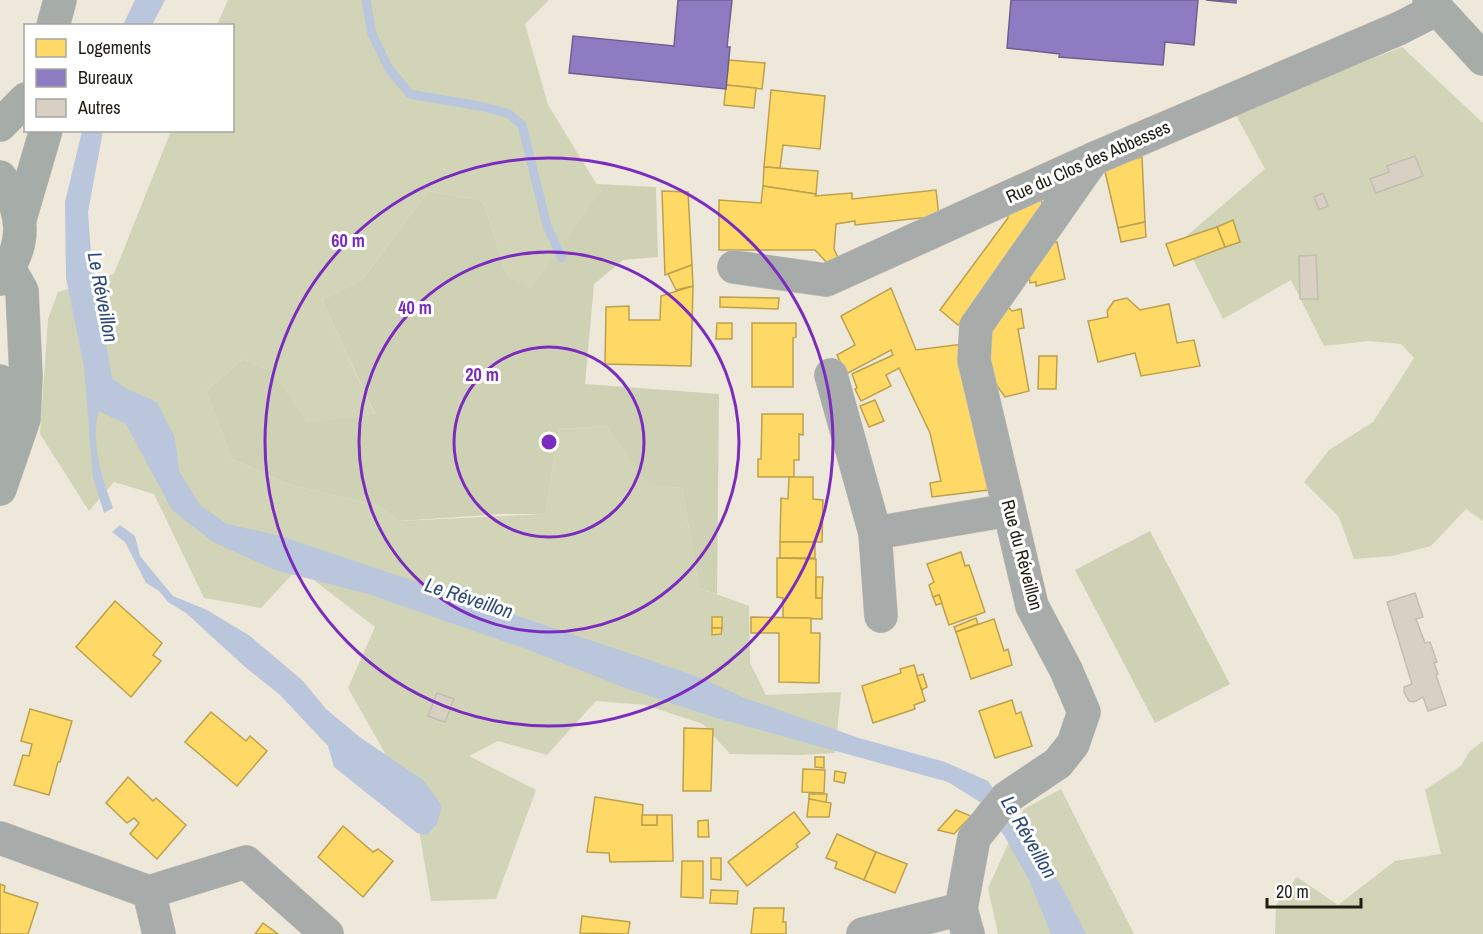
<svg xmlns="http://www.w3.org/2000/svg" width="1483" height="934" viewBox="0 0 1483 934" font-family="'Archivo Narrow',sans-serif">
<rect width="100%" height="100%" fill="#eee8da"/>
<!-- green -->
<g fill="#cfd1b5">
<path d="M597,184L656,187L658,257L623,260L594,284L585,384L719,394L717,594L699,588L682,488L648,484L606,426L559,429L545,514H502L399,521L379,506L288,484L232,459L206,391L243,359L273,372L307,422L375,414L322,300L362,280L428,191L483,201L507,276L601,191Z"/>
<path d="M1150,531L1230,684L1155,723L1075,570Z"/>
</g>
<!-- forest -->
<g fill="#d1d4b7">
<path d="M228,0H549L525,24L548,105L601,191L531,289L507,276L483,201L428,191L362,280L322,300L375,415L307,423L273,372L243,359L206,391L232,459L288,484L379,506L399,521L545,514L559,429L606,426L648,483L682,488L699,588L749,606L750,663L766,695L841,692L835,753L801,755L730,754L703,724L645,705L596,701L547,755L498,741L469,756L536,790L496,899L431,901L415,806L348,688L375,627L298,568L261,608L204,598L154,494L114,482L89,511L40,434L48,319L58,292L114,274L171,131L232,130V26L217,25Z"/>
<path d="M1402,47L1483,123V521L1466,509L1431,546L1392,556L1354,559L1339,517L1304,482L1329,450L1373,422L1414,358L1401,344L1369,341L1324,346L1291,280L1223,319L1183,239L1265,169L1235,113Z"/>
<path d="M1483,741V934H1275L1276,905L1297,877L1338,905L1395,861L1441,854L1425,790L1461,766L1469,752Z"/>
<path d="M1061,789L1134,934H998L988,888L1024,809Z"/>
</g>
<!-- water -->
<g fill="#bac6db">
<path d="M135,0H165L152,25H123Z"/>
<path d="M82,131H103L88,212L91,254L103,307L106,344L112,378L125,388L157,402L175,438L179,471L200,505L227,524L280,536L652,661L704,679L742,697L859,738L945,762L988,781L1061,885L1086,934H1051L1030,882L1005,837L980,802L948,782L710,716L628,689L529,650L365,593L275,570L213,542L172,510L126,424L99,411C90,443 102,478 113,508L104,513L93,478L84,367L66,278L65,202Z"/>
<path d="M120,525L135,536L140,556L173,596L207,610L250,636L303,681L326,709L361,738L423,780L442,806L437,824L427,835L417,833L334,767L328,746L280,695L244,666L186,613L168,602L159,591L146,583L125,542L112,532Z"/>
</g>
<!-- homes -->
<g fill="#ffd966" stroke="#bca14d" stroke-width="1.5">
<path d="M729,60L765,63L762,89L726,85Z"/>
<path d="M726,85L756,88L754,108L724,105Z"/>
<path d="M771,90L825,96L820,149L783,145L780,168L764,167Z"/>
<path d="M1142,157L1145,222L1118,228L1104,167Z"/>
<path d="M764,167L818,171L816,194L763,186Z"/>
<path d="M763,186L816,194L815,196L852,193V199L936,190L939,216L855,225V221L836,224L834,249L840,262L831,267L815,250H719V200L761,203Z"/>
<path d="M662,191L688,192L692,265L665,275Z"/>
<path d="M1039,197L1047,212L977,307L958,325L940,310L1008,218L1007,212Z"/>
<path d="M1233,220L1240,242L1225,247L1217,227Z"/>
<path d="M1145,222L1146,237L1121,242L1118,228Z"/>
<path d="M1217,227L1225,247L1174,266L1166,244Z"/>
<path d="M1057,242L1065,279L1036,286V282L1030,283L1028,273L1047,244Z"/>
<path d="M692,265L693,286L676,290L668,274Z"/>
<path d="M693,286L691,366L605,364L606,307L629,306V320H660L661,296Z"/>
<path d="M891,288L916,350L963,344L988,490L932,497L930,483L941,481L930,433L899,368L886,375L891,386L861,401L855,389L857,388L852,374L893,355L891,350L846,374L837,355L855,345L841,316Z"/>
<path d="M720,297L779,298L778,309L720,307Z"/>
<path d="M1127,298L1140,310L1169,304L1177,343L1194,340L1200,366L1141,376L1135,353L1098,362L1088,321L1108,317L1107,311L1114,301Z"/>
<path d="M1007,306L1012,311L1021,309L1024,328L1018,329L1029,391L1005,397L988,373L983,342Z"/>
<path d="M717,323H732V339H716Z"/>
<path d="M752,323H796V337L793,338V387H752Z"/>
<path d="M1039,356H1057L1056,389H1038Z"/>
<path d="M875,400L884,421L869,427L860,406Z"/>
<path d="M762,414H803V435L799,434V460H794V477H758V459H761Z"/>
<path d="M789,477H813V499L823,500L822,542H780L781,498L788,499Z"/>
<rect x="780" y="542" width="35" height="16"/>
<path d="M961,552L965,566L969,565L985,612L949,625L939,595L933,597L929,585L934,582L927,564Z"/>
<path d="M777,558L816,559V598H822V619L783,618V598L777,597Z"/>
<path d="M816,577H823L822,598H816Z"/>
<path d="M939,595L942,603L936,605L933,597Z"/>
<path d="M115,601L162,643L153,655L161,661L131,697L76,647Z"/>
<rect x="712" y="617" width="10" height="11"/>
<path d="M751,617L811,618V633H820L819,683L779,682V633H751Z"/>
<path d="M976,618L978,624L956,632L954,627Z"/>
<path d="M994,619L1004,651L1008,649L1012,665L971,679L956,632Z"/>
<path d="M712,628H722L721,634L712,635Z"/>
<path d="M914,665L925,701L914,705L915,709L873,723L862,686L901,673L900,669Z"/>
<path d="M923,674L927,687L922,690L917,676Z"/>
<path d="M1012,700L1016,714L1021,712L1032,746L995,758L979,711Z"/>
<path d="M30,709L72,721L60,762H58L49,795L14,785L23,755L29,756L32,744L21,741Z"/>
<path d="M211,712L246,741L250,736L267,751L237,786L185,742Z"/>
<path d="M684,728L713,729L711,791H683Z"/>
<path d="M815,757H824V768L815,767Z"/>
<path d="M803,769L825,770L824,793L802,792Z"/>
<path d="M835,771L846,773L844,783L834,781Z"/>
<path d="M128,777L153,801L156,798L186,825L157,859L130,834L139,823L134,818L127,823L106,803Z"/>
<path d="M809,794H827L826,803L809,799Z"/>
<path d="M595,797L643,805L642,825H657V815H672L673,861L610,862L609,853L587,852Z"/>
<path d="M809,799L831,803L829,817H807Z"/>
<path d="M956,810L971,816L954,834L938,830Z"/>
<path d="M794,812L810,833L796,844L798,847L747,886L728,862Z"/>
<rect x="642" y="815" width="15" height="10"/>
<path d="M708,820L709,837H698V821Z"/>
<path d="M343,826L373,852L378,849L393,861L363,897L318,857Z"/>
<path d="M837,834L876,852L864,880L835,868L837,862L826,858Z"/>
<path d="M876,852L907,864L895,893L864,880Z"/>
<path d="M711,858H721V880L711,879Z"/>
<path d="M682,861H703V898L681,897Z"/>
<path d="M0,884L5,886L4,892L38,903L28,934H0Z"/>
<path d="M711,890L738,891L737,904L710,903Z"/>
<path d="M754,908H784L783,922H786V934H751Z"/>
<path d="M582,916L630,922L628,934L580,933Z"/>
<path d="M263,923L278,934H255Z"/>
</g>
<!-- offices -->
<g fill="#8e7cc3" stroke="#6d608e" stroke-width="1.5">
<path d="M678,0H732L727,47H730L726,89L569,73L573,36L674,46Z"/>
<path d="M1011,0H1198L1194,45L1165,42L1163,65L1059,57L1060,54L1007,48Z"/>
<path d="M1206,0H1236V3Z"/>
</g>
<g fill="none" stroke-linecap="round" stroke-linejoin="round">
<!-- stream -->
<path stroke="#bac6db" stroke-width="9" d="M366,0L372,34L389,69L410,94L485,107L509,114L522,125L547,226L562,258"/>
</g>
<!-- building -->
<g fill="#d7d0c3" stroke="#c3bdb2" stroke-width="1.5">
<path d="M1415,156L1423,176L1376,193L1370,179L1389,172L1387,166Z"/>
<path d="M1323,193L1328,206L1319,210L1314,197Z"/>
<path d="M1316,255L1318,299H1300L1299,256Z"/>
<path d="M1415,593L1423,617L1416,619L1425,643L1430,642L1437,662L1434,663L1438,674L1436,675L1446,705L1428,711L1423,697L1414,702L1409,701L1404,692V687L1412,684L1387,602Z"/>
<path d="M437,693L454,699L445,722L428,716Z"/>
</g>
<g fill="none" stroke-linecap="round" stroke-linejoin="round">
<defs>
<g id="street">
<path d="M734,267L826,280L1093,159L1400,28L1437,9"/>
<path d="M831,375L875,533L1009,510"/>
<path d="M875,533L881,616"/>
<path d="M0,838L149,892"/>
<path d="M149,892L246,862L327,934"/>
<path d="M149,892L159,934"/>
<path d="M863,934L961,909"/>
<path d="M968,934L961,909L974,838L1006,798L1058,763L1073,744L1084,712L1066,670L1032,606L974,360L976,326L1093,159"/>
</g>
<g id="secondary">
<path d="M1429,0L1483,59"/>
<path d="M53,26L60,0"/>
<path d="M0,125L26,99"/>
<path d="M0,177C25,210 28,246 0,279"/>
<path d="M20,219L46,130"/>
<path d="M0,381L9,432"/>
<path d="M0,489L24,419L26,376L22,291L9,268"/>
</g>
</defs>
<!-- street casing -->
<use href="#street" stroke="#c7c3b8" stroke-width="34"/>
<!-- secondary casing -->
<use href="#secondary" stroke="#c7c3b8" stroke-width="34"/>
<!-- street -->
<use href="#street" stroke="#a7acab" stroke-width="33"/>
<!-- secondary -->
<use href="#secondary" stroke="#a6aca7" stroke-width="33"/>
</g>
<!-- distance rings -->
<g fill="none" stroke="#7b2cbf" stroke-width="3">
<circle cx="549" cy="442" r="95"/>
<circle cx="549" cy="442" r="190"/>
<circle cx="549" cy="442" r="284"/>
</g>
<g text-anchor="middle" stroke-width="6" stroke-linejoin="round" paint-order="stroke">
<!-- street labels -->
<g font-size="18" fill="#201d13" stroke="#fff">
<text transform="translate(1088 162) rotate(-24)" y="6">Rue du Clos des Abbesses</text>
<text transform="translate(1022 555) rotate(75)" y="6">Rue du Réveillon</text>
</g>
<!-- water labels -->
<g font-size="20" font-style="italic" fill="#2d4877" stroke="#fff">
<text transform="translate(103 297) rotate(79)" y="7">Le Réveillon</text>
<text transform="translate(469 598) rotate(18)" y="7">Le Réveillon</text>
<text transform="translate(1029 837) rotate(60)" y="7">Le Réveillon</text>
</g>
</g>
<circle cx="549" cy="442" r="9" fill="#7b2cbf" stroke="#fff" stroke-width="3"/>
<g font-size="18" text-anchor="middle" font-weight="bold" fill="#7b2cbf" stroke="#fff" stroke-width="6" stroke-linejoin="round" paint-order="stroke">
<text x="348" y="247">60 m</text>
<text x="415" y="314">40 m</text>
<text x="482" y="381">20 m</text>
</g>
<!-- legend -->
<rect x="24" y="24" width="210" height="108" fill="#ffffff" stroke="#a6a5a1" stroke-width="1.5"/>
<rect x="36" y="39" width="30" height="18" fill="#ffd966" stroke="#a6a5a1" stroke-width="1.5"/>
<text x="78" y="54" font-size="18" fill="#201d13">Logements</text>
<rect x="36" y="69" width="30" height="18" fill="#8e7cc3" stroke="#a6a5a1" stroke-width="1.5"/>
<text x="78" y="84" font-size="18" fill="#201d13">Bureaux</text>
<rect x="36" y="99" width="30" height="18" fill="#d7d0c3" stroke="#a6a5a1" stroke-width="1.5"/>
<text x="78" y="114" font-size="18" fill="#201d13">Autres</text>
<!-- scale -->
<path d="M1267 898v9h94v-9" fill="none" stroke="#201d13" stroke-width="3"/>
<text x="1276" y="898" font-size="18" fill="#201d13" stroke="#ffffff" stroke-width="4.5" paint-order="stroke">20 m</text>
</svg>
